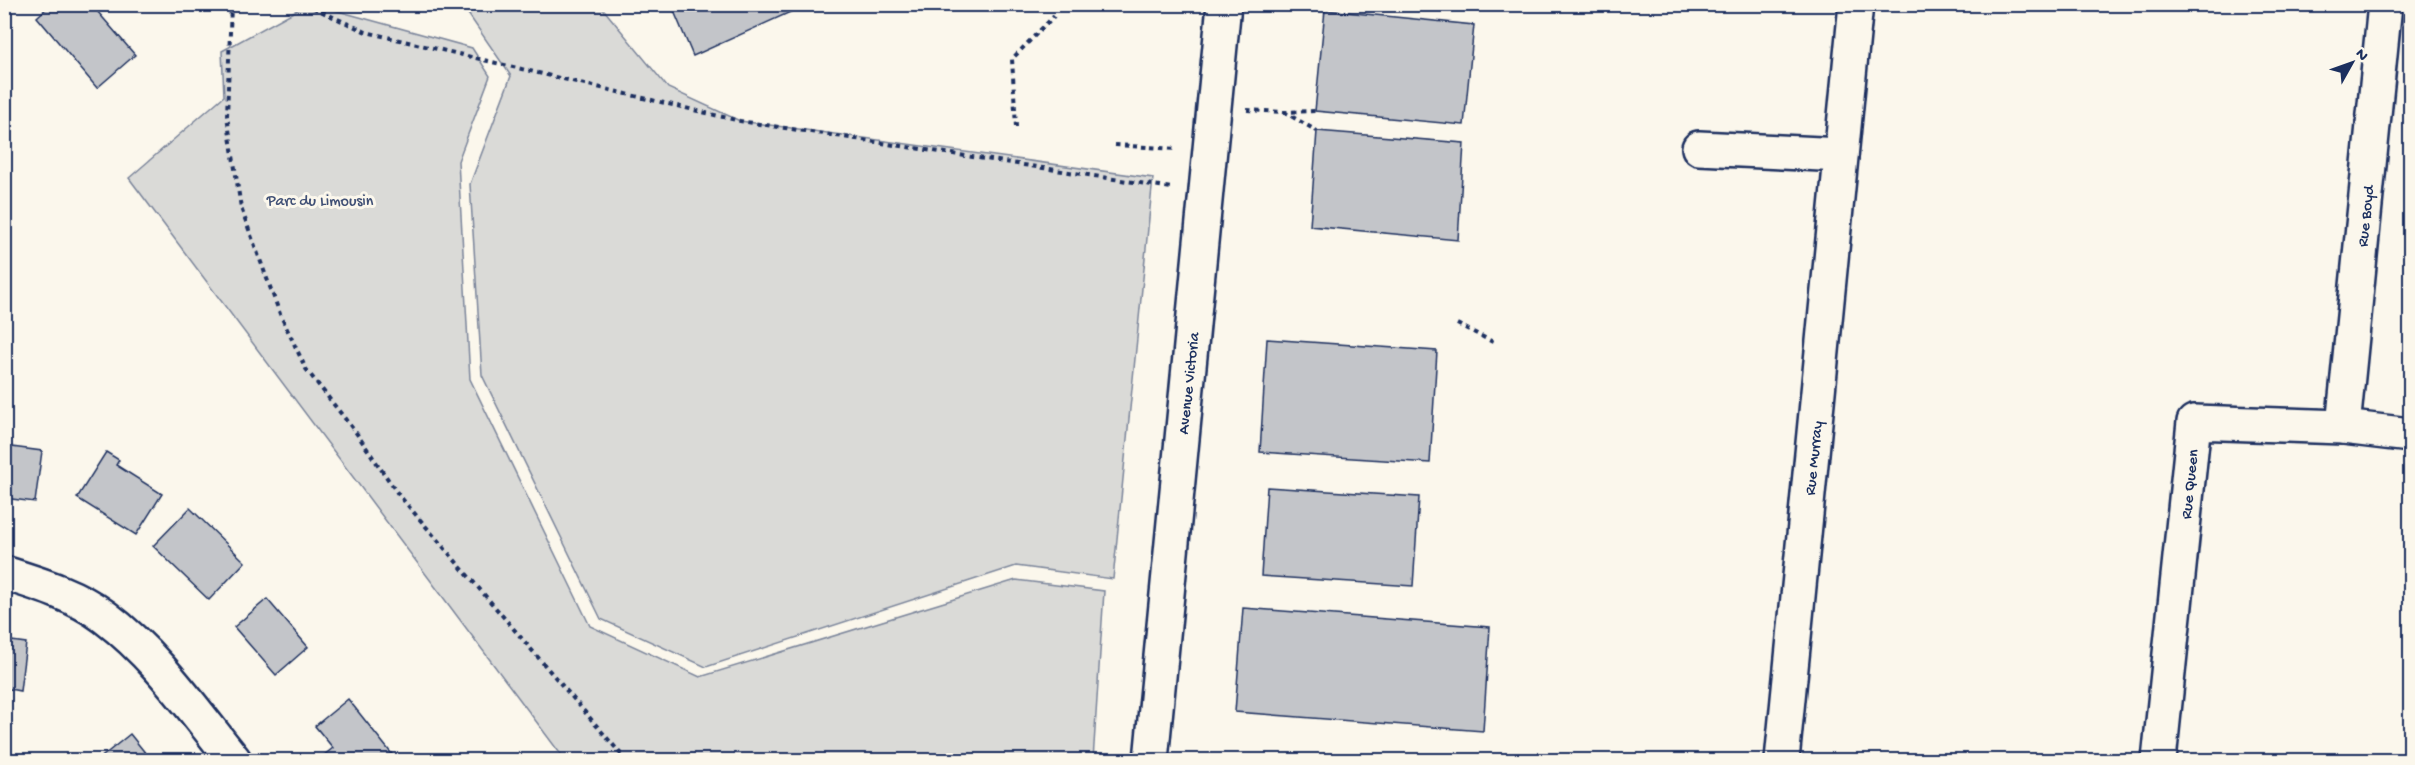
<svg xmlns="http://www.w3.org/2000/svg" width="2415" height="765" viewBox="0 0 2415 765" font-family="'Gochi Hand',sans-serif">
<rect width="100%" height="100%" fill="#fbf7ec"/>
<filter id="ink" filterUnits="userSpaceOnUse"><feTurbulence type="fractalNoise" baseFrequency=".0167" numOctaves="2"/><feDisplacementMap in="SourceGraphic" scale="12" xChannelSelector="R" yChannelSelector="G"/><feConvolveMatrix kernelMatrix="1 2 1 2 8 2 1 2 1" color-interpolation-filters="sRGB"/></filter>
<g filter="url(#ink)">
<!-- green -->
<g fill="#dadad7" stroke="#7a849a" stroke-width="1.5">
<path d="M306,5H316L472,48L490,76L458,161L470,379L590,626L700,677L1016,580L1104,591L1093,760H565L129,178L224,96L222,51Z"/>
<path d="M462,5H600L668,88L740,121L1153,178L1113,579L1016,566L706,667L601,619L482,375L470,184L511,76Z"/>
</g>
<!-- building -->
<g fill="#c3c5c9" stroke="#1b2f5e" stroke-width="1.5">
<path d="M51,4H91L135,55L97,88L37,17Z"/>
<path d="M671,4H808L693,56Z"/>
<path d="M1325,10L1474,25L1464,125L1315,111Z"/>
<path d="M1317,131L1464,143L1458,240L1310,226Z"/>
<path d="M1267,339L1437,351L1430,463L1260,452Z"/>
<path d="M4,446L42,451L35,502L4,498Z"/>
<path d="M106,452L119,460L116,465L162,494L136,535L77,498Z"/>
<path d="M1267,487L1419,497L1413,586L1261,576Z"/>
<path d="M190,508L245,562L209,600L153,546Z"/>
<path d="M267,599L308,647L276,675L234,627Z"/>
<path d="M1243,608L1490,627L1483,731L1235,712Z"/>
<path d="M4,640L26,643L20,691L4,688Z"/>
<path d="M348,699L395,758L393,760H326L323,756L333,748L315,726Z"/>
<path d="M130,734L151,760H98Z"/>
</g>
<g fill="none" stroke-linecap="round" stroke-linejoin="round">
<defs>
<g id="street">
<path d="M1699,148L1841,155"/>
<path d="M2343,427L2385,4"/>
<path d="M4,573C39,584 76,595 105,617C157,656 194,711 234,760"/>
<path d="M1782,760L1856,4"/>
<path d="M2159,760L2194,422L2343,427L2410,435"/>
</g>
<path id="secondary" d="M1151,760L1224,4"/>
</defs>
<!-- street casing -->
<use href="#street" stroke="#1b2f5e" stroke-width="38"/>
<!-- secondary casing -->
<use href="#secondary" stroke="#1b2f5e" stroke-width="38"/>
<!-- path -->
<g stroke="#1b2f5e" stroke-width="4" stroke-dasharray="4.5 4.5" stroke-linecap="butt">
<path d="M231,4L227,116L241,208L280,314L306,369L357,434L398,494L626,760"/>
<path d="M305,4L366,32L740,121L1172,188"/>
<path d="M911,4L914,12"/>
<path d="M1247,110L1284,112L1315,111"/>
<path d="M1284,112L1317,131"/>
<path d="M1016,127L1012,59L1054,16"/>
<path d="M1115,145L1177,149"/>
<path d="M1457,324L1495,343"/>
</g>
<!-- street -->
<use href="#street" stroke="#fbf7ec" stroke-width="33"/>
<!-- secondary -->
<use href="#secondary" stroke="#fbf7ec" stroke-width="33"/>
</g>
</g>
<g text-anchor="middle" stroke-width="6" stroke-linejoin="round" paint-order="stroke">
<!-- park labels -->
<g font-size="16" fill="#415176" stroke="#fbf7ec">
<text x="320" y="205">Parc du Limousin</text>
</g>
<!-- street labels -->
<g font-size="16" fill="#1b2f5e" stroke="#fbf7ec">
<text transform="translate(2364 216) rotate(-84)" y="6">Rue Boyd</text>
<text transform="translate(1187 383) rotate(-84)" y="6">Avenue Victoria</text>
<text transform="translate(1812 458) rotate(-84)" y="6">Rue Murray</text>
<text transform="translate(2188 484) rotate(-84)" y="6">Rue Queen</text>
</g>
</g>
<!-- margin -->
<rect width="2415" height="765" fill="none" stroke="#fbf7ec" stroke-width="24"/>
<rect x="12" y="12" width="2391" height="741" fill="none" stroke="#1b2f5e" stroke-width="2" filter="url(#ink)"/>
<!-- north arrow -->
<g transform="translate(2352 63) rotate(50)" stroke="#fbf7ec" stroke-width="4.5" paint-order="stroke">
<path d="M0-4.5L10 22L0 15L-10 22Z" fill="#1b2f5e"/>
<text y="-9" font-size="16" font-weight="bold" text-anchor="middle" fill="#1b2f5e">N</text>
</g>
</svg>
